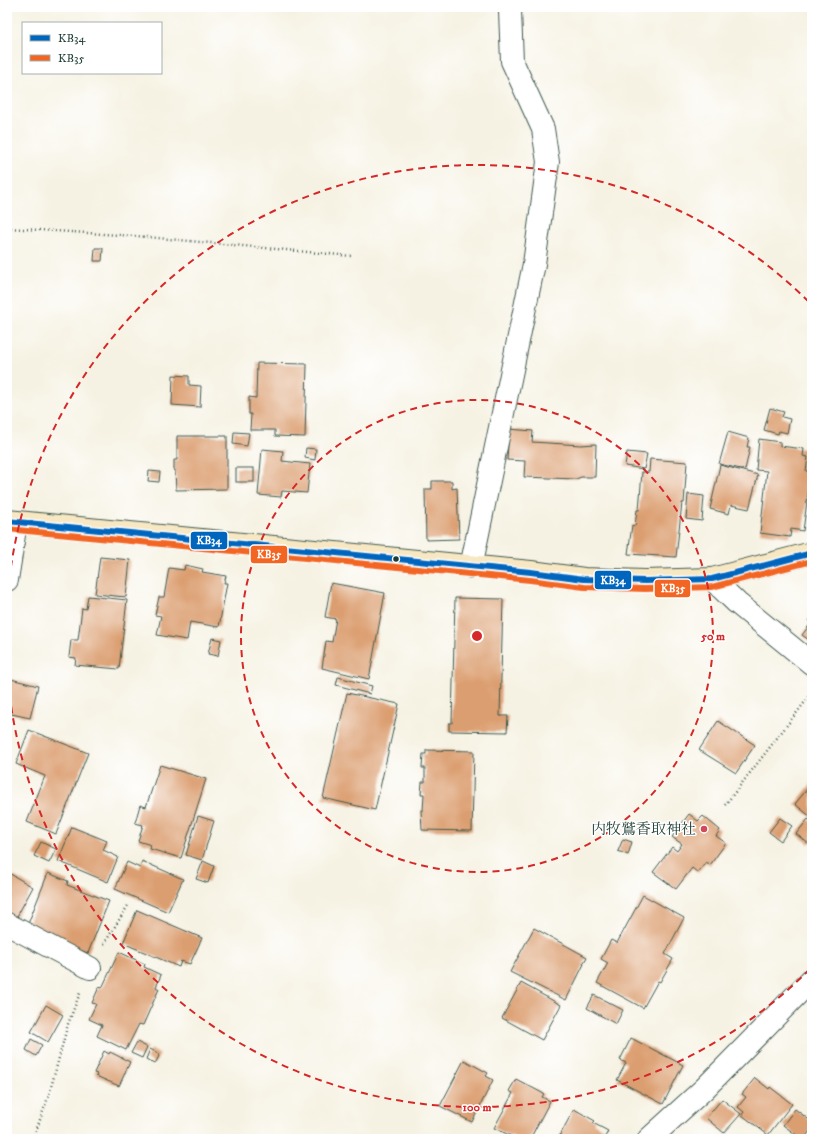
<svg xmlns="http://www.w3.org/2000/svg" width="819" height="1146" viewBox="0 0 819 1146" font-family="'IM FELL DW Pica','Noto Serif JP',serif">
<rect width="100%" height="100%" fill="#fff"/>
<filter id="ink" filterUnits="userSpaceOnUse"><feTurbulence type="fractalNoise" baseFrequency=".025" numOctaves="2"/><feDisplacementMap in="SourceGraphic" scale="8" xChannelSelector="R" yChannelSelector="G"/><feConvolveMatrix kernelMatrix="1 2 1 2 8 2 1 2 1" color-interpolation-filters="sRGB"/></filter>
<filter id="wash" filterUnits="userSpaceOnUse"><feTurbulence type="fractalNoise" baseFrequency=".012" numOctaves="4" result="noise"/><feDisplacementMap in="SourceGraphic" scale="16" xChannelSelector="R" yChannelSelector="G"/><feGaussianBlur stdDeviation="0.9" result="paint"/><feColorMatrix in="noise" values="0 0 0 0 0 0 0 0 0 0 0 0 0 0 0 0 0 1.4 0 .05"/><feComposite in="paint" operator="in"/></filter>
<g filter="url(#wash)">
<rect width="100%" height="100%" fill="#f6f2e3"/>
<g id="blocks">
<!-- building -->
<g fill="#db9e70">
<path d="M95,248H103L102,261H94Z"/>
<path d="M257,363L307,364L305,437L275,436V430H250L251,414H249V397L256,398Z"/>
<path d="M173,375L189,376V385L201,386L200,407L172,405Z"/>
<path d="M770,408L784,412L782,417L790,419L787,433L779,431L778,434L764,430Z"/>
<path d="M509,429L533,431L532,442L581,445L596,444L595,477H581L576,479L524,477L525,461L507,460Z"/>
<path d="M234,432L249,433L247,446L233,444Z"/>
<path d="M728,432L749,438L747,447H750L745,470L719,464Z"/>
<path d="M177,436H227V489L176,490L175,470H174V460H177Z"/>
<path d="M759,439L780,442V446L804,449L803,456L808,457L806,471L811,472L803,531L791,529L790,537L760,533L767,471L756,470Z"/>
<path d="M306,448L316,449L315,460L305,458Z"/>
<path d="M262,449L283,451L282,461L310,464L307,493L282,491L281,497L258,495Z"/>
<path d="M627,452L647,454L644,469L625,466Z"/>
<path d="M650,459L687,462L684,503H682L676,557L628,554L632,525L635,526L637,510H639L642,472H649Z"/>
<path d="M720,465L758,475L749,509L731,505L729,514L710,509Z"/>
<rect x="236" y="468" width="18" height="14"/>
<path d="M149,471L160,472L159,482L148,481Z"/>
<path d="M432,481H452V489L457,488L459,539L426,540L425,489H432Z"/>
<path d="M688,494L704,496L702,521L686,519Z"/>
<path d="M100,557L130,560L126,597L95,594Z"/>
<path d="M185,565L203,569L202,572L226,576L224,583H227L219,627L190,622L187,640L157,635L161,616L155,615L159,597H164L169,568L184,570Z"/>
<path d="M331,583L385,593L369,679L322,668L326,641L332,642L336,619L325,617Z"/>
<path d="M88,596L127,600L119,669L75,665L76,658L69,657L71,640H78L82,608L86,609Z"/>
<path d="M455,598L503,599L500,716H508L507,732L449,731V723H452Z"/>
<path d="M812,617V642L802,635L812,622L809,621Z"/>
<path d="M212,638L221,640L218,656L208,654Z"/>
<path d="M338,677L372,686L370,694L336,685Z"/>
<path d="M7,678L38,686L30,718L7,713Z"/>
<path d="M347,693L399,704L375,810L323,798Z"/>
<path d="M718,721L755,745L736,773L699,750Z"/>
<path d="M29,730L88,753L56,834L27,822L45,776L16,764Z"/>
<path d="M426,750L474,751L472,831L422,830L421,810L423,811L424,794H421L422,782H425V768H422L423,754H426Z"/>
<path d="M160,765L206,779L181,858L150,849L151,845L138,841L143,825L135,823L140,805L146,807Z"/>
<path d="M812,783V818L795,804Z"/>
<path d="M689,814L698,821L703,816L720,830L716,836L726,843L710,865L706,862L698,873L692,868L676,889L653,872L672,847L677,851L682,844L672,837Z"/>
<path d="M198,816L214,821L202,860L186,855Z"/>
<path d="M780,818L792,826L781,841L769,832Z"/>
<path d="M808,819L812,822V841L809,844L796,834Z"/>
<path d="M72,827L107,841L103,850L118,857L108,882L58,861Z"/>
<path d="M623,839L632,842L628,855L618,851Z"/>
<path d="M41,842L56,849L49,863L34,856Z"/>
<path d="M142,861L183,879L168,912L115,889L127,862L140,868Z"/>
<path d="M203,861L214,866L208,883L196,879Z"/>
<path d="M7,872L33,887L15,920L7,916Z"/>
<path d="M48,873L68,881L67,885L109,901L88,953L26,929Z"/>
<path d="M643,895L684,918L665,954L673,959L660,982L658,981L643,1008L597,983L608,963L601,959L611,940L617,943Z"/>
<path d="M137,910L202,938L190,964L181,961L179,967L123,943Z"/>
<path d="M534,928L587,957L583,964H584L566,1000L510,972Z"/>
<path d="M119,952L145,964L144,967L161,975L156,987L159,989L143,1025L139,1024L126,1050L97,1036L102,1025L89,1019L96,1004L92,1003L99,987L102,988Z"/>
<path d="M521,983L561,1005L542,1040L502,1018Z"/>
<path d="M594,995L623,1010L616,1024L587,1008Z"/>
<path d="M46,1005L63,1015L48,1042L31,1032Z"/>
<path d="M631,1038L683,1065L663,1104L617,1080L626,1063L620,1060Z"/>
<path d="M31,1039L42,1045L36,1056L26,1050Z"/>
<path d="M137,1042L147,1047L142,1058L131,1053Z"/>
<path d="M150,1049L160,1054L155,1064L146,1059Z"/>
<path d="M104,1051L109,1054L110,1052L130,1062L119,1086L96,1076L97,1074L94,1073Z"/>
<path d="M464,1060L488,1073L486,1076L493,1080L472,1122L440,1106Z"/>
<path d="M755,1078L769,1089L770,1087L792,1104L768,1135L742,1115L744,1112L738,1107L746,1097L742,1094Z"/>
<path d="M516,1079L544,1094L542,1097L550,1101L530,1139H518L494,1128L513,1093L509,1091Z"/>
<path d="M722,1099L741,1114L724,1133L706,1118Z"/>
<path d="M574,1109L595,1121L593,1123L608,1131L604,1139H558Z"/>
<path d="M795,1109L812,1122V1128L804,1139H802L783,1125Z"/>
</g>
</g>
</g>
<g filter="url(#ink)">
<use href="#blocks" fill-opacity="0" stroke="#3f584e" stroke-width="1"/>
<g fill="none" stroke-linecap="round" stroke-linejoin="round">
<defs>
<g id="street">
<path d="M471,567L534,264L548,162L543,129L512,61L510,11L512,7"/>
<path d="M712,579L737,603L812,664"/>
<path d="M7,580L16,522"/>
<path d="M7,924L90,968"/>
<path d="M649,1139L704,1089L812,979"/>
</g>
<path id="secondary" d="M7,521L531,572L584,579L645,581L712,579L812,553"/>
</defs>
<!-- street casing -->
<use href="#street" stroke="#3f584e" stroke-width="24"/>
<!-- secondary casing -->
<use href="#secondary" stroke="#3f584e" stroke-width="24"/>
<!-- path -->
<g stroke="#3f584e" stroke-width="2.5" stroke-dasharray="1 3" stroke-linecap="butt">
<path d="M7,228L136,236L351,256"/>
<path d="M725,805L812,693"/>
<path d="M104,944L129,904"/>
<path d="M33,1139L49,1095L68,1024L80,993"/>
</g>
<!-- street -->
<use href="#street" stroke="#fff" stroke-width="22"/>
<!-- secondary -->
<use href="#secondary" stroke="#f7e8c3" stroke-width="22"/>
<defs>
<path id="bus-1" d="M7,521L531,572L584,579L645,581L712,579L812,553"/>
<path id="bus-2" d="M7,529L530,580L584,587L645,589L712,587L812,561"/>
</defs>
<!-- bus-1 casing -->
<use href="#bus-1" stroke="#fff" stroke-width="9"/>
<!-- bus-2 casing -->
<use href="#bus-2" stroke="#fff" stroke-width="9"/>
<!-- bus-1 -->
<use href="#bus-1" stroke="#0065bd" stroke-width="6"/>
<!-- bus-2 -->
<use href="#bus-2" stroke="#f26522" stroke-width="6"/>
</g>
</g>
<!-- distance rings -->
<g fill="none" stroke="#d62828" stroke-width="2" stroke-dasharray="7 5">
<circle cx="477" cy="636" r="236"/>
<path d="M810 969A471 471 0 0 1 7 669M7 603A471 471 0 0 1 810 303"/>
</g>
<!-- markers -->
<circle fill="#1f3d34" stroke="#fff" stroke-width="1.5" cx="396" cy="559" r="3.5"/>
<circle fill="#d1495b" stroke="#fff" stroke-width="1.5" cx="704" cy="829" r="4"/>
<g text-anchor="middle" stroke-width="3" stroke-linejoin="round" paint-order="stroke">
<!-- poi labels -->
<g font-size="15" fill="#1f3d34" stroke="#fff" text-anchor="end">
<text x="696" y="834">内牧鷲香取神社</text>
</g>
</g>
<circle cx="477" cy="636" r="6" fill="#d62828" stroke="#fff" stroke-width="2"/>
<g font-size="12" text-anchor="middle" font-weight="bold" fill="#d62828" stroke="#fff" stroke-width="3" stroke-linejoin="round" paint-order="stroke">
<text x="713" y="640">50 m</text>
<text x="477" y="1111">100 m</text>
</g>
<g stroke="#fff" stroke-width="1.5">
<rect x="190" y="531" width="38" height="19" rx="4" fill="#0065bd"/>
<rect x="250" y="545" width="38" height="19" rx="4" fill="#f26522"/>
<rect x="594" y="570" width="38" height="20" rx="4" fill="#0065bd"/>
<rect x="654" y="579" width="37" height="19" rx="4" fill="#f26522"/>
</g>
<g font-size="11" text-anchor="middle" font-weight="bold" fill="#fff">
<text x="209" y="544">KB34</text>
<text x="269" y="558">KB35</text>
<text x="613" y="584">KB34</text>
<text x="673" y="592">KB35</text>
</g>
<!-- margin -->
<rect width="819" height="1146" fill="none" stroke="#fff" stroke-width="24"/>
<!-- legend -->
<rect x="22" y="22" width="140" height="52" fill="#ffffff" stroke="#a5b1ae"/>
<rect x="30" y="35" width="20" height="6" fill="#0065bd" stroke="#a5b1ae"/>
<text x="58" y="42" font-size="12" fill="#1f3d34">KB34</text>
<rect x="30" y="55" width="20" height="6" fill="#f26522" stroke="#a5b1ae"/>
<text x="58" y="62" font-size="12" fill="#1f3d34">KB35</text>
</svg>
